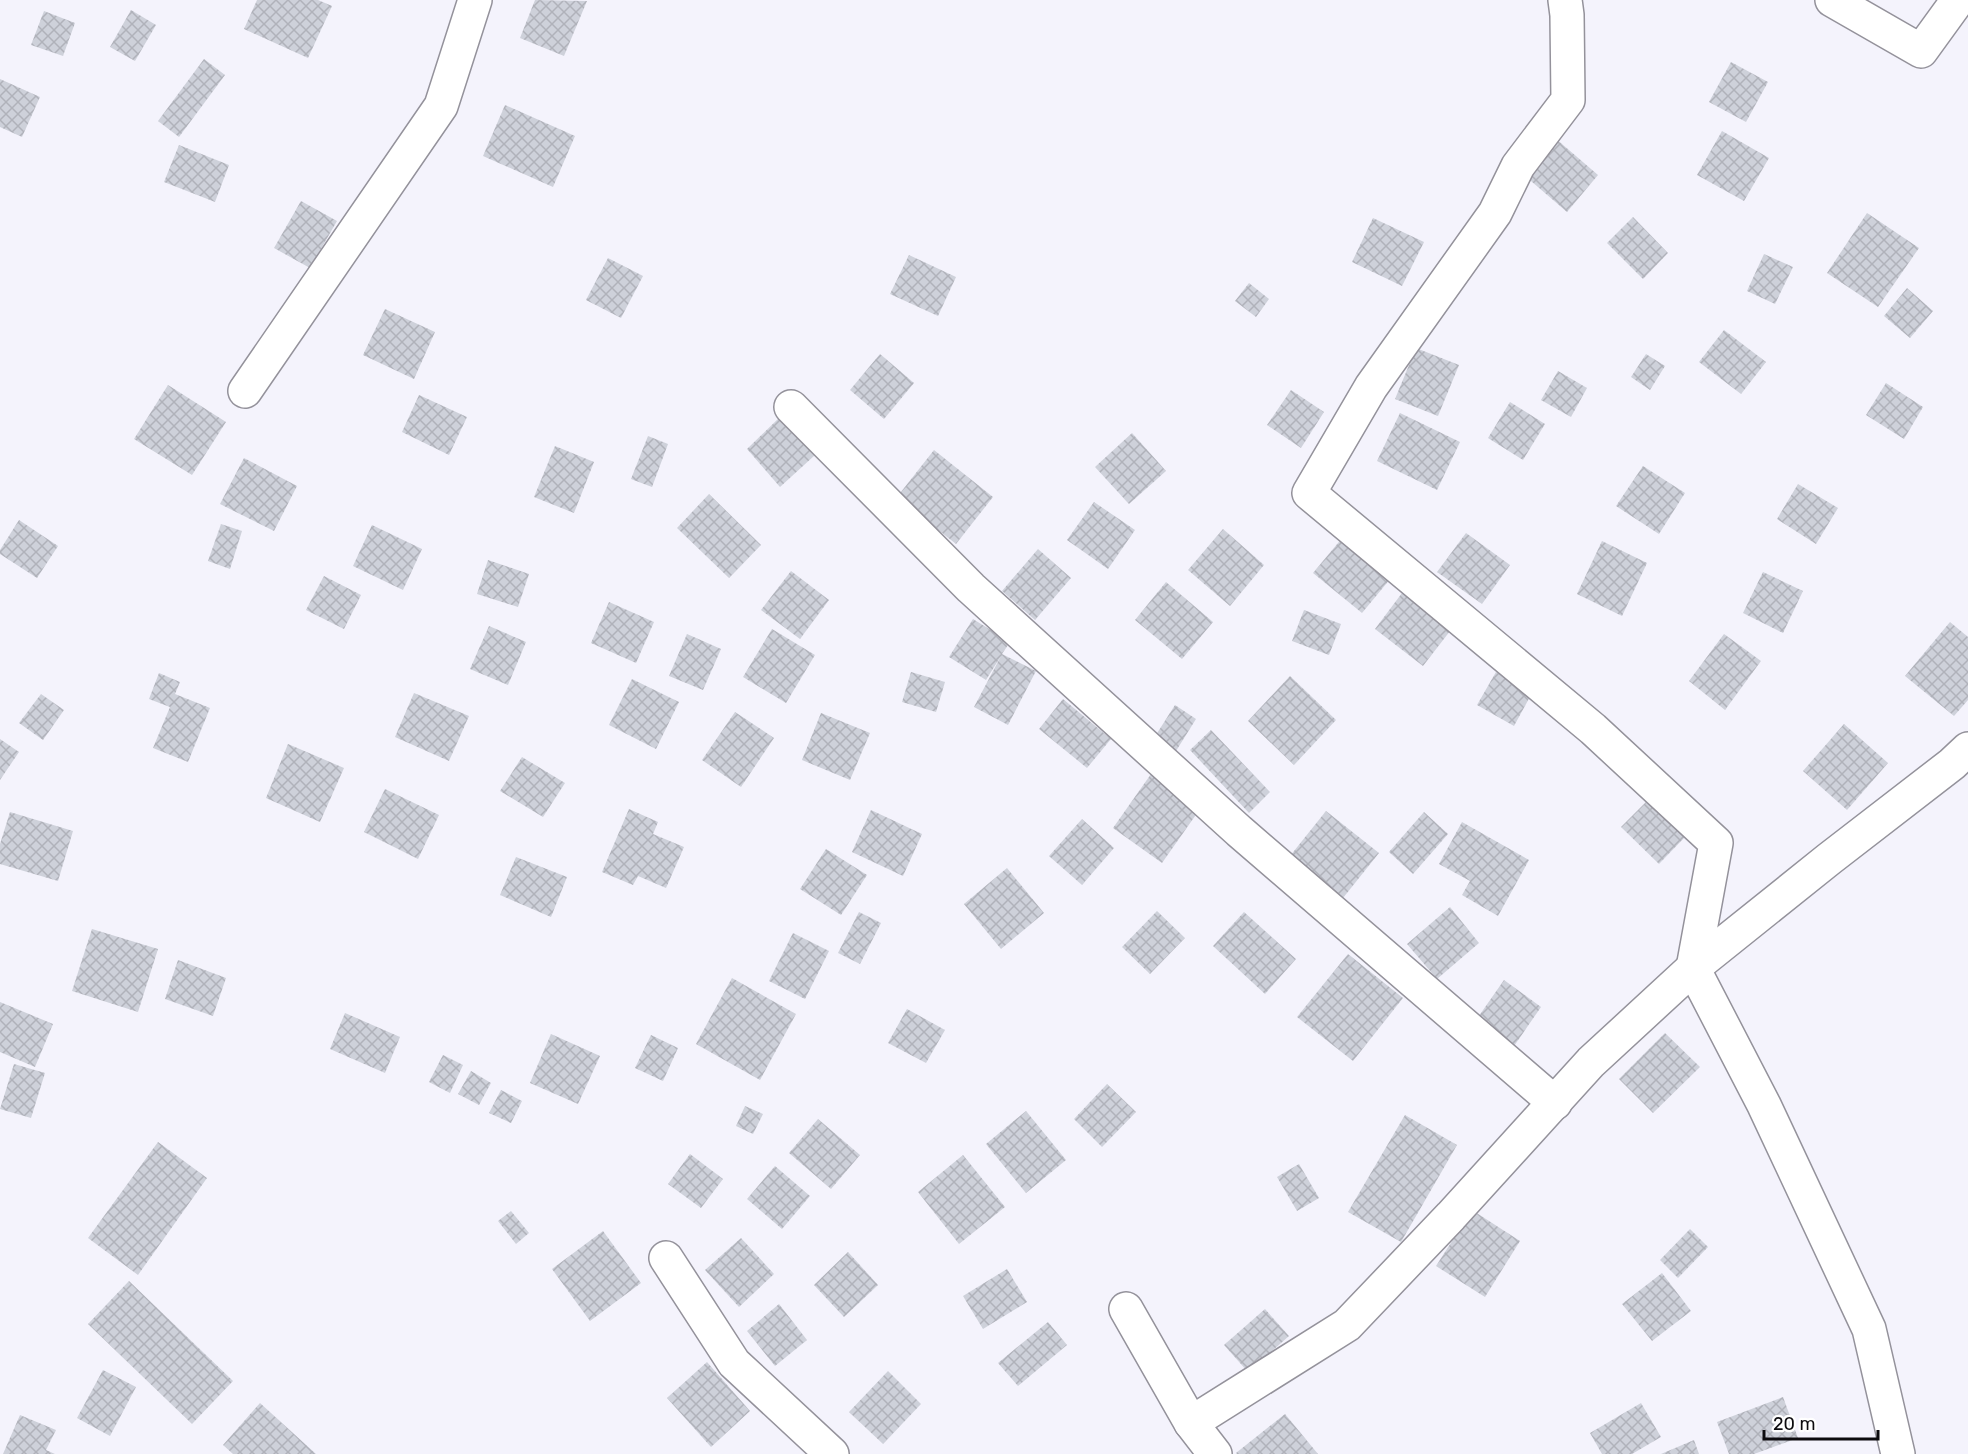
<svg xmlns="http://www.w3.org/2000/svg" width="1968" height="1454" viewBox="0 0 1968 1454" font-family="Rubik,sans-serif">
<defs>
<pattern id="building-cross-hatch" width="8" height="8" patternUnits="userSpaceOnUse" patternTransform="scale(1.5)"><rect width="8" height="8" fill="#ced1da"/><path d="M0 0l8 8M0 8l8-8" fill="none" stroke="#b0b2ba"/></pattern>
</defs>
<rect width="100%" height="100%" fill="#f4f3fc"/>
<!-- building -->
<g fill="url(#building-cross-hatch)">
<path d="M257,0H318L332,6L308,58L244,29Z"/>
<path d="M535,0L587,1L564,56L520,38Z"/>
<path d="M131,10L156,25L135,61L110,47Z"/>
<path d="M44,11L75,23L63,56L31,45Z"/>
<path d="M204,59L225,75L179,137L158,121Z"/>
<path d="M1731,62L1768,82L1746,122L1709,102Z"/>
<path d="M0,79L40,97L22,137L0,127Z"/>
<path d="M505,105L575,136L553,187L483,156Z"/>
<path d="M1722,131L1769,158L1744,201L1697,175Z"/>
<path d="M1555,138L1598,175L1567,212L1524,175Z"/>
<path d="M179,145L229,165L215,202L164,182Z"/>
<path d="M301,201L337,221L310,268L274,248Z"/>
<path d="M1867,213L1919,248L1878,307L1827,273Z"/>
<path d="M1633,217L1668,253L1643,279L1607,243Z"/>
<path d="M1373,218L1424,242L1402,286L1352,262Z"/>
<path d="M1764,254L1793,267L1775,304L1747,291Z"/>
<path d="M909,255L956,277L938,316L890,294Z"/>
<path d="M608,258L643,276L621,318L586,300Z"/>
<path d="M1249,283L1269,299L1256,317L1235,301Z"/>
<path d="M1907,288L1933,311L1910,338L1884,316Z"/>
<path d="M385,309L435,332L414,379L363,355Z"/>
<path d="M1724,330L1766,362L1741,394L1699,362Z"/>
<path d="M1416,348L1459,365L1438,416L1395,399Z"/>
<path d="M880,354L914,383L884,419L850,390Z"/>
<path d="M1646,354L1665,366L1650,390L1631,377Z"/>
<path d="M1558,371L1587,388L1571,417L1541,400Z"/>
<path d="M1886,383L1923,407L1904,439L1866,415Z"/>
<path d="M168,385L226,422L192,475L134,439Z"/>
<path d="M1291,390L1324,412L1301,448L1267,425Z"/>
<path d="M419,395L467,417L449,455L402,432Z"/>
<path d="M1510,402L1545,424L1523,460L1488,438Z"/>
<path d="M1400,413L1460,442L1437,490L1377,461Z"/>
<path d="M780,417L815,455L780,487L747,449Z"/>
<path d="M1132,433L1166,471L1129,504L1095,467Z"/>
<path d="M648,436L668,444L652,487L631,479Z"/>
<path d="M555,446L594,462L574,513L534,497Z"/>
<path d="M934,450L993,497L956,544L897,497Z"/>
<path d="M244,458L297,486L274,531L220,504Z"/>
<path d="M1643,466L1685,493L1659,534L1616,506Z"/>
<path d="M1798,484L1838,508L1816,544L1777,519Z"/>
<path d="M709,494L761,545L729,578L677,528Z"/>
<path d="M1094,502L1135,530L1108,569L1067,540Z"/>
<path d="M19,520L58,546L37,578L0,554V550Z"/>
<path d="M221,524L242,531L230,569L208,561Z"/>
<path d="M372,525L422,549L403,590L353,566Z"/>
<path d="M1223,529L1264,565L1230,606L1188,570Z"/>
<path d="M1348,531L1396,572L1362,613L1313,573Z"/>
<path d="M1466,533L1510,565L1482,604L1437,572Z"/>
<path d="M1602,541L1647,563L1622,616L1577,594Z"/>
<path d="M1038,549L1071,578L1035,620L1002,591Z"/>
<path d="M488,560L529,574L518,607L477,594Z"/>
<path d="M791,571L829,600L800,639L761,610Z"/>
<path d="M1763,572L1803,591L1783,633L1743,613Z"/>
<path d="M324,576L361,595L344,629L306,610Z"/>
<path d="M1166,582L1213,622L1182,659L1135,620Z"/>
<path d="M1408,585L1457,622L1423,666L1375,629Z"/>
<path d="M609,602L654,622L636,663L591,643Z"/>
<path d="M1304,610L1341,624L1329,655L1292,641Z"/>
<path d="M973,619L1010,642L1002,654L1036,671L1008,725L974,707L1001,656L986,680L949,657Z"/>
<path d="M1950,622L1968,637V700L1954,716L1905,676Z"/>
<path d="M489,626L526,642L508,685L470,669Z"/>
<path d="M772,629L815,655L786,703L743,677Z"/>
<path d="M687,634L721,649L703,690L669,676Z"/>
<path d="M1724,634L1761,661L1725,710L1689,681Z"/>
<path d="M911,672L945,682L936,712L902,702Z"/>
<path d="M1496,672L1532,693L1514,726L1477,705Z"/>
<path d="M159,673L180,682L175,694L210,708L188,762L153,748L170,707L149,699Z"/>
<path d="M1290,676L1336,720L1294,765L1248,721Z"/>
<path d="M632,679L679,702L656,749L609,725Z"/>
<path d="M414,693L469,716L449,761L395,737Z"/>
<path d="M41,694L64,710L43,740L19,723Z"/>
<path d="M1063,699L1111,739L1087,768L1039,729Z"/>
<path d="M1175,705L1196,719L1176,751L1154,738Z"/>
<path d="M735,712L774,738L741,787L702,760Z"/>
<path d="M821,713L870,733L850,780L802,760Z"/>
<path d="M1844,724L1888,763L1847,810L1803,771Z"/>
<path d="M1211,730L1270,792L1249,813L1190,750Z"/>
<path d="M0,739L19,752L0,780Z"/>
<path d="M288,744L344,768L320,822L266,798Z"/>
<path d="M522,757L565,783L543,817L500,791Z"/>
<path d="M1151,774L1200,809L1162,863L1113,828Z"/>
<path d="M385,789L439,815L418,859L364,832Z"/>
<path d="M1648,800L1685,837L1659,864L1621,827Z"/>
<path d="M629,809L658,822L653,834L684,847L666,888L638,876L633,885L602,872Z"/>
<path d="M871,810L922,834L903,876L852,852Z"/>
<path d="M1326,811L1379,853L1343,898L1290,856Z"/>
<path d="M10,812L73,831L58,881L0,864V844Z"/>
<path d="M1424,812L1448,834L1413,874L1389,852Z"/>
<path d="M1082,819L1114,848L1082,885L1049,856Z"/>
<path d="M1462,822L1529,860L1498,916L1462,895L1470,881L1439,864Z"/>
<path d="M826,849L867,875L841,915L800,889Z"/>
<path d="M516,857L567,877L551,917L500,895Z"/>
<path d="M1007,868L1044,913L1001,949L964,904Z"/>
<path d="M1450,907L1479,943L1437,979L1407,944Z"/>
<path d="M1157,911L1185,938L1150,974L1122,947Z"/>
<path d="M859,912L881,923L860,964L838,953Z"/>
<path d="M1244,912L1296,959L1265,994L1213,946Z"/>
<path d="M92,929L158,949L138,1012L72,991Z"/>
<path d="M793,933L829,951L805,999L769,981Z"/>
<path d="M1348,954L1403,998L1353,1061L1297,1017Z"/>
<path d="M178,960L226,978L213,1016L165,999Z"/>
<path d="M732,978L796,1014L760,1080L696,1044Z"/>
<path d="M1504,980L1541,1007L1512,1049L1474,1023Z"/>
<path d="M0,1002L53,1024L35,1067L0,1052Z"/>
<path d="M907,1009L945,1030L926,1063L888,1043Z"/>
<path d="M345,1013L400,1037L385,1073L330,1049Z"/>
<path d="M1665,1033L1700,1067L1653,1113L1619,1079Z"/>
<path d="M551,1034L600,1056L578,1104L530,1083Z"/>
<path d="M651,1035L678,1048L663,1081L635,1068Z"/>
<path d="M443,1055L463,1065L450,1093L429,1082Z"/>
<path d="M14,1064L45,1073L31,1118L0,1109Z"/>
<path d="M471,1071L491,1083L479,1105L458,1094Z"/>
<path d="M1107,1084L1136,1112L1102,1147L1074,1119Z"/>
<path d="M501,1090L522,1101L511,1123L489,1113Z"/>
<path d="M745,1106L763,1114L753,1134L736,1126Z"/>
<path d="M1026,1111L1066,1160L1026,1193L986,1144Z"/>
<path d="M1405,1115L1457,1145L1401,1242L1348,1212Z"/>
<path d="M818,1119L860,1155L831,1189L789,1153Z"/>
<path d="M158,1142L207,1178L138,1275L88,1238Z"/>
<path d="M690,1154L723,1179L701,1208L668,1184Z"/>
<path d="M963,1155L1005,1207L959,1244L918,1192Z"/>
<path d="M1299,1164L1319,1198L1297,1211L1277,1177Z"/>
<path d="M775,1166L810,1196L782,1229L747,1199Z"/>
<path d="M1472,1210L1520,1241L1485,1297L1436,1266Z"/>
<path d="M511,1211L529,1233L516,1244L498,1221Z"/>
<path d="M1690,1229L1708,1247L1678,1278L1660,1260Z"/>
<path d="M603,1231L641,1283L590,1321L552,1269Z"/>
<path d="M741,1238L774,1274L739,1307L705,1270Z"/>
<path d="M848,1252L878,1285L844,1317L814,1285Z"/>
<path d="M1007,1269L1027,1302L983,1329L963,1296Z"/>
<path d="M1662,1273L1691,1311L1652,1341L1622,1304Z"/>
<path d="M129,1281L233,1381L192,1424L88,1324Z"/>
<path d="M779,1304L807,1340L775,1366L747,1331Z"/>
<path d="M1265,1309L1289,1336L1248,1372L1224,1345Z"/>
<path d="M1048,1322L1067,1345L1018,1386L998,1363Z"/>
<path d="M707,1362L750,1411L711,1447L667,1398Z"/>
<path d="M103,1370L136,1387L110,1436L77,1418Z"/>
<path d="M888,1371L921,1404L883,1444L849,1412Z"/>
<path d="M1783,1397L1798,1438L1754,1454H1729L1717,1422Z"/>
<path d="M260,1403L316,1454H233L223,1445Z"/>
<path d="M1641,1403L1661,1437L1632,1454H1602L1590,1433Z"/>
<path d="M1285,1414L1318,1454H1237L1236,1453Z"/>
<path d="M20,1415L56,1430L46,1450L55,1454H3Z"/>
<path d="M1694,1440L1699,1454H1661Z"/>
</g>
<g fill="none" stroke-linecap="round" stroke-linejoin="round">
<defs>
<g id="street">
<path d="M1565,0L1567,15L1568,100L1518,166L1495,213L1371,387L1309,493L1593,729L1716,843L1693,968L1764,1105L1869,1329L1898,1454"/>
<path d="M1832,0L1921,51L1958,0"/>
<path d="M245,391L441,106L475,0"/>
<path d="M791,407L971,588L1239,831L1555,1103"/>
<path d="M666,1258L734,1363L832,1454"/>
<path d="M1126,1309L1191,1423L1215,1454"/>
<path d="M1191,1423L1347,1325L1451,1216L1591,1062L1693,968L1829,859L1952,764L1968,749"/>
</g>
</defs>
<!-- street casing -->
<use href="#street" stroke="#94929b" stroke-width="36"/>
<!-- street -->
<use href="#street" stroke="#fff" stroke-width="33"/>
</g>
<!-- scale -->
<path d="M1764 1430v9h114v-9" fill="none" stroke="#0c0b0e" stroke-width="3"/>
<text x="1773" y="1430" font-size="18" fill="#0c0b0e" stroke="#ffffff" stroke-width="4.5" paint-order="stroke">20 m</text>
</svg>
